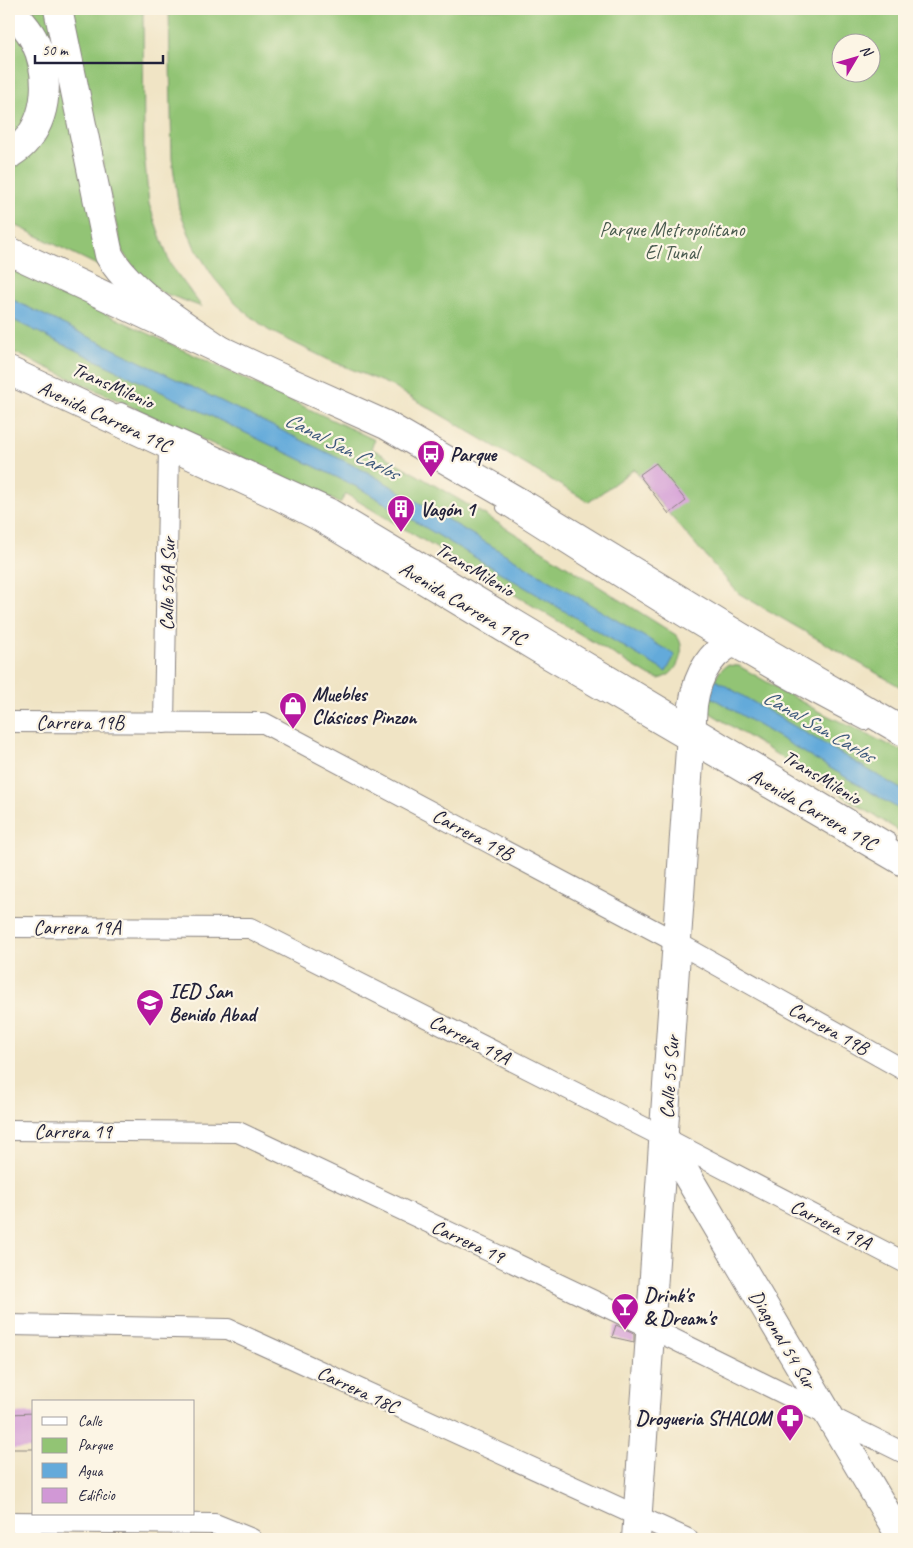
<svg xmlns="http://www.w3.org/2000/svg" width="913" height="1548" viewBox="0 0 913 1548" font-family="Caveat,sans-serif">
<rect width="100%" height="100%" fill="#fcf5e5"/>
<filter id="ink" filterUnits="userSpaceOnUse"><feTurbulence type="fractalNoise" baseFrequency=".02" numOctaves="2"/><feDisplacementMap in="SourceGraphic" scale="10" xChannelSelector="R" yChannelSelector="G"/><feConvolveMatrix kernelMatrix="1 2 1 2 8 2 1 2 1" color-interpolation-filters="sRGB"/></filter>
<filter id="wash" filterUnits="userSpaceOnUse"><feTurbulence type="fractalNoise" baseFrequency=".0096" numOctaves="4" result="noise"/><feDisplacementMap in="SourceGraphic" scale="20" xChannelSelector="R" yChannelSelector="G"/><feGaussianBlur stdDeviation="1.12" result="paint"/><feColorMatrix in="noise" values="0 0 0 0 0 0 0 0 0 0 0 0 0 0 0 0 0 1.4 0 .05"/><feComposite in="paint" operator="in"/></filter>
<g filter="url(#wash)">
<rect width="100%" height="100%" fill="#f0e4c5"/>
<!-- green -->
<g fill="#92c474" stroke="#5a7358" fill-rule="evenodd">
<path d="M23,9H49L107,270L9,222V167L40,136Z"/>
<path d="M69,9H143L144,153L149,204L170,264L202,307L161,292L139,276L122,251Z"/>
<path d="M169,9H904V689L738,593L669,514L634,469L589,502L390,385L329,360L268,330L236,304L214,278L194,246L179,209L172,159ZM840,42H870V72H840Z"/>
<path d="M9,23L28,50L34,111L9,146Z"/>
<path d="M9,268L375,440L371,448L487,516L676,635C686,646 681,664 670,674C667,676 662,678 659,679L650,676L346,494L340,503L9,350Z"/>
<path d="M727,665L739,666L818,711L904,752V834L707,711C705,706 704,700 705,695C708,686 719,670 727,665Z"/>
</g>
<!-- water -->
<g fill="#64aada" stroke="#43668a">
<path d="M9,298L369,473L675,655L666,672L361,489L9,318Z"/>
<path d="M714,679L904,791V812L706,694Z"/>
</g>
<g id="blocks">
<!-- building -->
<g fill="#d198d6">
<path d="M656,463L686,501L669,514L639,475Z"/>
<path d="M616,1325L634,1333V1342L612,1337Z"/>
<path d="M34,1413V1449H10V1414Z"/>
</g>
</g>
</g>
<g filter="url(#ink)">
<use href="#blocks" fill-opacity="0" stroke="#898380" stroke-width="1"/>
<g fill="none" stroke-linecap="round" stroke-linejoin="round">
<defs>
<g id="lane">
<path d="M121,408L332,504L891,839"/>
<path d="M502,508C621,583 739,661 865,725"/>
</g>
<g id="street">
<path d="M9,722L264,723L678,943L904,1070"/>
<path d="M164,723L169,446"/>
<path d="M9,927L250,928L665,1138L904,1262"/>
<path d="M9,1130L238,1132L651,1328L904,1453"/>
<path d="M9,1325L228,1329L688,1539"/>
<path d="M9,1522L215,1524L252,1539"/>
</g>
<g id="secondary">
<path d="M665,1138L902,1539"/>
<path d="M636,1539L693,705C697,675 712,646 744,639"/>
</g>
<g id="primary">
<path d="M9,251L270,373L386,425L526,506L744,639L904,732"/>
<path d="M9,371L281,497L318,516L539,649L904,862"/>
</g>
<g id="highway">
<path d="M9,9C19,19 29,29 35,42C50,73 49,117 24,143C20,148 14,151 9,155"/>
<path d="M58,9L109,255C130,293 187,326 222,351"/>
</g>
</defs>
<!-- lane casing -->
<use href="#lane" stroke="#898380" stroke-width="12"/>
<!-- street casing -->
<use href="#street" stroke="#898380" stroke-width="22"/>
<!-- secondary casing -->
<use href="#secondary" stroke="#898380" stroke-width="30"/>
<!-- primary casing -->
<use href="#primary" stroke="#898380" stroke-width="30"/>
<!-- highway casing -->
<use href="#highway" stroke="#898380" stroke-width="30"/>
<!-- lane -->
<use href="#lane" stroke="#fff" stroke-width="10"/>
<!-- street -->
<use href="#street" stroke="#fff" stroke-width="20"/>
<!-- secondary -->
<use href="#secondary" stroke="#fff" stroke-width="28"/>
<!-- primary -->
<use href="#primary" stroke="#fff" stroke-width="28"/>
<!-- highway -->
<use href="#highway" stroke="#fff" stroke-width="28"/>
</g>
</g>
<!-- icons -->
<defs>
<symbol id="bus-pin" viewBox="-11 -11 22 30"><path d="M0 17L-7.5 6A9.5 9.5 0 1 1 7.5 6Z" fill="#b5179e" stroke="#fcf5e5"/><path d="M-5-6H5V4H4V6H2V4H-2V6H-4V4H-5ZM-3.5-4V0h7V-4ZM-3.5 1.2v1.5H-2V1.2ZM2 1.2v1.5H3.5V1.2Z" fill="#fff"/></symbol>
<symbol id="building-pin" viewBox="-11 -11 22 30"><path d="M0 17L-7.5 6A9.5 9.5 0 1 1 7.5 6Z" fill="#b5179e" stroke="#fcf5e5"/><path d="M-4-6H4V6H1V3H-1V6H-4ZM-2.5-4.3h1.7v1.8h-1.7ZM.8-4.3h1.7v1.8H.8ZM-2.5-1h1.7V.8h-1.7ZM.8-1h1.7V.8H.8Z" fill="#fff"/></symbol>
<symbol id="shop-pin" viewBox="-11 -11 22 30"><path d="M0 17L-7.5 6A9.5 9.5 0 1 1 7.5 6Z" fill="#b5179e" stroke="#fcf5e5"/><path d="M-5-2.5h2.3a2.7 3.5 0 0 1 5.4 0H5L5.5 6h-11ZM-1.5-2.5h3a1.5 2.3 0 0 0-3 0Z" fill="#fff"/></symbol>
<symbol id="school-pin" viewBox="-11 -11 22 30"><path d="M0 17L-7.5 6A9.5 9.5 0 1 1 7.5 6Z" fill="#b5179e" stroke="#fcf5e5"/><path d="M0-5L7-2L0 1L-7-2ZM-4 1L0 2.5L4 1V4Q0 6-4 4Z" fill="#fff"/></symbol>
<symbol id="bar-pin" viewBox="-11 -11 22 30"><path d="M0 17L-7.5 6A9.5 9.5 0 1 1 7.5 6Z" fill="#b5179e" stroke="#fcf5e5"/><path d="M-6-5H6L.8 .8V4.5H3.5V6h-7V4.5H-.8V.8Z" fill="#fff"/></symbol>
<symbol id="pharmacy-pin" viewBox="-11 -11 22 30"><path d="M0 17L-7.5 6A9.5 9.5 0 1 1 7.5 6Z" fill="#b5179e" stroke="#fcf5e5"/><path d="M-2-6h4v4h4v4h-4v4h-4v-4h-4v-4h4Z" fill="#fff"/></symbol>
</defs>
<g fill-rule="evenodd">
<use href="#bus-pin" x="415" y="438" width="32" height="43"/>
<use href="#building-pin" x="385" y="493" width="32" height="43"/>
<use href="#shop-pin" x="277" y="690" width="32" height="43"/>
<use href="#school-pin" x="134" y="987" width="32" height="43"/>
<use href="#bar-pin" x="609" y="1291" width="32" height="43"/>
<use href="#pharmacy-pin" x="774" y="1402" width="32" height="43"/>
</g>
<g text-anchor="middle" stroke-width="4.5" stroke-linejoin="round" paint-order="stroke">
<!-- park labels -->
<g font-size="20" fill="#495b4f" stroke="#fcf5e5">
<text x="672" y="236">Parque Metropolitano<tspan x="672" dy="23">El Tunal</tspan></text>
</g>
<!-- street labels -->
<g font-size="20" fill="#22223b" stroke="#fcf5e5">
<text transform="translate(113 385) rotate(24)" y="7">TransMilenio</text>
<text transform="translate(105 416) rotate(25)" y="7">Avenida Carrera 19C</text>
<text transform="translate(475 569) rotate(31)" y="7">TransMilenio</text>
<text transform="translate(167 584) rotate(-89)" y="7">Calle 56A Sur</text>
<text transform="translate(463 603) rotate(31)" y="7">Avenida Carrera 19C</text>
<text x="80" y="729">Carrera 19B</text>
<text transform="translate(822 777) rotate(31)" y="7">TransMilenio</text>
<text transform="translate(813 809) rotate(30)" y="7">Avenida Carrera 19C</text>
<text transform="translate(473 834) rotate(28)" y="7">Carrera 19B</text>
<text x="77" y="934">Carrera 19A</text>
<text transform="translate(829 1028) rotate(29)" y="7">Carrera 19B</text>
<text transform="translate(470 1039) rotate(27)" y="7">Carrera 19A</text>
<text transform="translate(669 1077) rotate(-86)" y="7">Calle 55 Sur</text>
<text x="73" y="1138">Carrera 19</text>
<text transform="translate(831 1224) rotate(27)" y="7">Carrera 19A</text>
<text transform="translate(468 1241) rotate(25)" y="7">Carrera 19</text>
<text transform="translate(783 1339) rotate(59)" y="7">Diagonal 54 Sur</text>
<text transform="translate(358 1389) rotate(25)" y="7">Carrera 18C</text>
</g>
<!-- poi labels -->
<g font-size="20" font-weight="bold" fill="#22223b" stroke="#fcf5e5" text-anchor="start">
<text x="450" y="461">Parque</text>
<text x="420" y="516">Vagón 1</text>
<text x="312" y="701">Muebles<tspan x="312" dy="23">Clásicos Pinzon</tspan></text>
<text x="169" y="998">IED San<tspan x="169" dy="23">Benido Abad</tspan></text>
<text x="644" y="1302">Drink's<tspan x="644" dy="23">&amp; Dream's</tspan></text>
<text x="771" y="1425" text-anchor="end">Drogueria SHALOM</text>
</g>
<!-- water labels -->
<g font-size="21" font-style="italic" fill="#3c587b" stroke="#fcf5e5">
<text transform="translate(342 446) rotate(27)" y="7">Canal San Carlos</text>
<text transform="translate(819 726) rotate(30)" y="7">Canal San Carlos</text>
</g>
</g>
<!-- margin -->
<rect width="913" height="1548" fill="none" stroke="#fcf5e5" stroke-width="30"/>
<!-- legend -->
<rect x="32" y="1400" width="162" height="115" fill="#fcf5e5" stroke="#a5a1a1"/>
<rect x="42" y="1417" width="25" height="8" fill="#ffffff" stroke="#a5a1a1"/>
<text x="78" y="1426" font-size="15" fill="#22223b">Calle</text>
<rect x="42" y="1438" width="25" height="15" fill="#92c474" stroke="#a5a1a1"/>
<text x="78" y="1450" font-size="15" fill="#22223b">Parque</text>
<rect x="42" y="1463" width="25" height="15" fill="#64aada" stroke="#a5a1a1"/>
<text x="78" y="1476" font-size="15" fill="#22223b">Agua</text>
<rect x="42" y="1488" width="25" height="15" fill="#d198d6" stroke="#a5a1a1"/>
<text x="78" y="1500" font-size="15" fill="#22223b">Edificio</text>
<!-- north arrow -->
<g transform="translate(856 58) rotate(52)"><circle r="24" fill="#fcf5e5" stroke="#a5a1a1"/>
<path d="M0-4L9 19L0 12L-9 19Z" fill="#b5179e"/>
<text y="-8" font-size="14" font-weight="bold" text-anchor="middle" fill="#22223b">N</text>
</g>
<!-- scale -->
<path d="M35 55v8h128v-8" fill="none" stroke="#22223b" stroke-width="2.5"/>
<text x="42" y="55" font-size="15" fill="#22223b" stroke="#fcf5e5" stroke-width="4" paint-order="stroke">50 m</text>
</svg>
